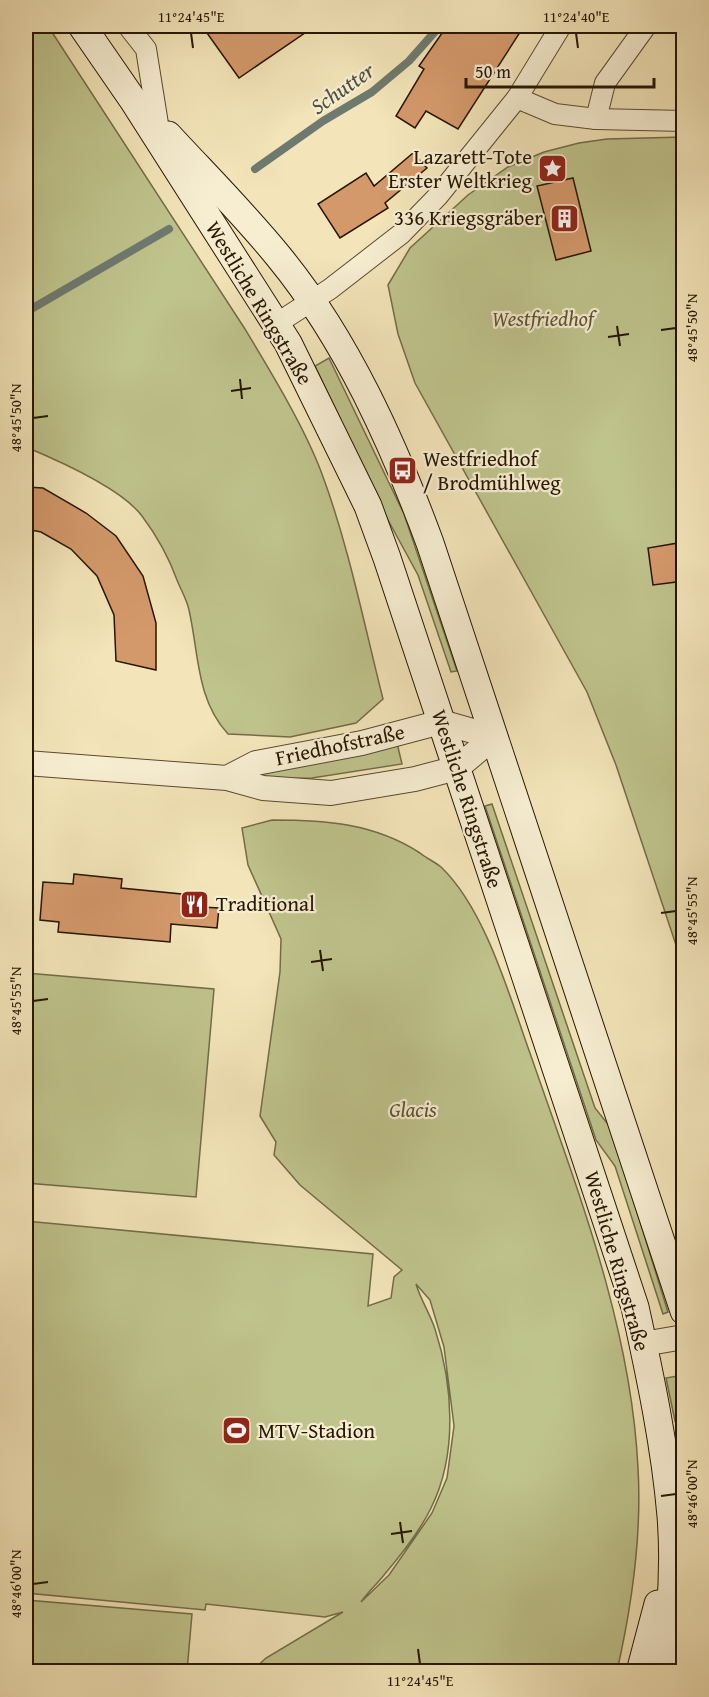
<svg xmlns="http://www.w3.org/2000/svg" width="709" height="1697" viewBox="0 0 709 1697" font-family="'Gentium Book Plus',serif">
<rect width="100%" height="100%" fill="#f3e5b9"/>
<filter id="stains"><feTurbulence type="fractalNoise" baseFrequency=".00333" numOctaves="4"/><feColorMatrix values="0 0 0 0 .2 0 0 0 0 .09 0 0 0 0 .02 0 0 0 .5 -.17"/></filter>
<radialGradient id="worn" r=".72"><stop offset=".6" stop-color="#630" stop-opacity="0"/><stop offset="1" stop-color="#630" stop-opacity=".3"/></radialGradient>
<!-- green -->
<g fill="#bfc38c" stroke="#726c47" stroke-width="1.5" fill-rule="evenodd">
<path d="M26,26H48L245,329C271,372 305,428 322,474C349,547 364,624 383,699L356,723L290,737L228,734C196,699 199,654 189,610C187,600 181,590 177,580C169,558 157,536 142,516C122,489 57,460 26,447Z"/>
<path d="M683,137V966L616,765L587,692L415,383L398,334L388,285L410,248L468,195L508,167L544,152L579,143L607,139Z"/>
<path d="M329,358L404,514L457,671L451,672L418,575L388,520L315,366Z"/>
<path d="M397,743L402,764L312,778L265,779L254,770Z"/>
<path d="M492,804L595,1108L611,1128L668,1312L663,1314L615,1166L596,1140L485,806Z"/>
<path d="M272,820C325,820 374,823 420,853C426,858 435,862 441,867C486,910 510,998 531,1056C577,1189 631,1325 638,1468C642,1536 632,1605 617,1671H252L266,1658L343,1612L325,1617L206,1604L205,1610L26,1593V1221L373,1254L368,1306L391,1298L394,1277L402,1270L300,1185L274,1155L276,1142L260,1116L280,972L281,939L248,865L242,828ZM416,1284L430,1300L444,1347L454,1426L447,1478L432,1513L389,1575L361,1602C367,1593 377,1584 384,1575C401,1555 420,1531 431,1508C458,1454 453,1385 435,1329C430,1314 420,1298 416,1284Z"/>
<path d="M26,973L214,989L196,1197L26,1183Z"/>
<path d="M683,1375H684L683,1443L675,1421L666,1378Z"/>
<path d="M26,1600L192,1614L187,1671H26Z"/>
</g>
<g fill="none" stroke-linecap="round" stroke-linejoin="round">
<!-- stream -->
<g stroke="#6e7a6f" stroke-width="8">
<path d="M255,169L323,121L372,92L409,61L440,26"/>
<path d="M26,312L169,229"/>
</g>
</g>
<!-- building -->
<g fill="#d4996b" stroke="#261602" stroke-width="1.5">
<path d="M202,26H315L239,78Z"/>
<path d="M447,26H524L458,129L426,111L415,128L396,116L424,69L419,66Z"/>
<path d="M413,153L427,168L385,203L388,208L340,238L318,204L366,173L374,186Z"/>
<path d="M573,178L591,251L556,260L537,186Z"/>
<path d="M26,487L43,488L86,513L116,536L143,576L156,623V670L116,661L114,615L97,576L71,549L41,532L26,529Z"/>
<path d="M684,542V581L653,585L648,548Z"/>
<path d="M74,874L122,879L121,888L202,896L201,907L219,908L217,928L171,924L170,942L58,932L59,922L40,920L43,882L73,884Z"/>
</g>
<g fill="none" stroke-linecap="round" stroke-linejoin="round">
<defs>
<g id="minor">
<path d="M128,26L146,49L158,124"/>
<path d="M517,98L555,114L596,119L684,121"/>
<path d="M596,119L605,83L646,26"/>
<path d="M276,324L330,289L401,234L438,196L517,98L561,26"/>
</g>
<g id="tertiary">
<path d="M26,763L227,778L263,788L331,793L415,779L457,768L494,737L441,722L362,743L256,763L227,778"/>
<path d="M643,1344L684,1337"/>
</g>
<g id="secondary">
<path d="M82,26L133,100L288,343L368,506L387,558L635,1307C650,1375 665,1446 671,1516C675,1567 671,1621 663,1672"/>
<path d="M168,135C205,175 244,214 279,257C347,340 393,443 430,543L684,1311"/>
<path d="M640,1672L658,1604"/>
</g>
</defs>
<!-- minor casing -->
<use href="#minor" stroke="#594a30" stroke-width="22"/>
<!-- tertiary casing -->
<use href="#tertiary" stroke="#594a30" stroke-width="26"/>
<!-- secondary casing -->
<use href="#secondary" stroke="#261602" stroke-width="29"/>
<!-- minor -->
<use href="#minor" stroke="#f7eed2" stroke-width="20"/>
<!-- tertiary -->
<use href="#tertiary" stroke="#f7eed2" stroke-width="24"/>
<!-- secondary -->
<use href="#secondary" stroke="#f7eed2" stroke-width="27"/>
</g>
<!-- ticks -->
<path fill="none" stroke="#261602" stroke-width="2" d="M191,33L193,48M576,33L578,48M617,326L620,346M661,330L676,328M608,337L629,334M240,379L242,399M231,391L251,388M33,418L48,416M661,913L676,911M320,950L323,971M311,962L332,959M33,1001L48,999M661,1496L676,1494M400,1522L403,1543M391,1534L412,1531M33,1584L48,1582M418,1649L420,1664"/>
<!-- icons -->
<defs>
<symbol id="sight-square" viewBox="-11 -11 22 22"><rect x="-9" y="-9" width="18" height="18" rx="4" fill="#8f2418" stroke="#f7eed2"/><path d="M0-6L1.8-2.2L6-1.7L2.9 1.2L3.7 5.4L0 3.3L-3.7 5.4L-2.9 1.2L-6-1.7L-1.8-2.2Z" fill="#fff"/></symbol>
<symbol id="building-square" viewBox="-11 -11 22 22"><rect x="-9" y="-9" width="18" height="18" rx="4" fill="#8f2418" stroke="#f7eed2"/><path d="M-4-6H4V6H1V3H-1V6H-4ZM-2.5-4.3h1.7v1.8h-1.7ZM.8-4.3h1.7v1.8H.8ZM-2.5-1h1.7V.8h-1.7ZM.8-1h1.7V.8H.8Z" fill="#fff"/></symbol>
<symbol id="bus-square" viewBox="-11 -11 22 22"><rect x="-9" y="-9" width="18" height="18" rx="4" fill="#8f2418" stroke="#f7eed2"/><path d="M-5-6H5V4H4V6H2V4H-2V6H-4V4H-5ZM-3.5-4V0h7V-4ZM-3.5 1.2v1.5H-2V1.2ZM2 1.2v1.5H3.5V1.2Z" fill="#fff"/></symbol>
<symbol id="restaurant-square" viewBox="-11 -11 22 22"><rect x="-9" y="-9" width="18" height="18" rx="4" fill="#8f2418" stroke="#f7eed2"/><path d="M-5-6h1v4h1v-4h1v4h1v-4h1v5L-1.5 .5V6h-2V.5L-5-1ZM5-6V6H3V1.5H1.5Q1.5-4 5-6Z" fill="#fff"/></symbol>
<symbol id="stadium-square" viewBox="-11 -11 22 22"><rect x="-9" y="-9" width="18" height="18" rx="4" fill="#8f2418" stroke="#f7eed2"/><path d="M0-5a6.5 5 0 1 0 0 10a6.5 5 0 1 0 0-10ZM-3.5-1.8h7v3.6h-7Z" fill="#fff"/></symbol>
</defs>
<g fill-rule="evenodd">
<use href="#sight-square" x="536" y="152" width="33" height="33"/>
<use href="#building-square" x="548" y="202" width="33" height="33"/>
<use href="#bus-square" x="386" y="454" width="33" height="33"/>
<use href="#restaurant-square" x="178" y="888" width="33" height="33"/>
<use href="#stadium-square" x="220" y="1414" width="33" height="33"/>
</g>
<g text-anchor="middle" stroke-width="4.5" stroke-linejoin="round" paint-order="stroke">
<!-- poi labels -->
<g font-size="21" fill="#261602" stroke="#f7eed2" text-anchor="start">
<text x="532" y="164" text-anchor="end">Lazarett-Tote<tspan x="532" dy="24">Erster Weltkrieg</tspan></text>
<text x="543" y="225" text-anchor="end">336 Kriegsgräber</text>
<text x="423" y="466">Westfriedhof<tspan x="423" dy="24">/ Brodmühlweg</tspan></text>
<text x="216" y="911">Traditional</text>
<text x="258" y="1438">MTV-Stadion</text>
</g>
<!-- street labels -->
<g font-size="21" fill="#261602" stroke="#f7eed2">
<text transform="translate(259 303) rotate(59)" y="7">Westliche Ringstraße</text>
<text transform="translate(340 745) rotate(-12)" y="7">Friedhofstraße</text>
<text transform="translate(467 799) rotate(72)" y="7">Westliche Ringstraße</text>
<text transform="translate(617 1261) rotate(74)" y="7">Westliche Ringstraße</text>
</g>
<!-- park labels -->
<g font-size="21" font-style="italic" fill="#5c5332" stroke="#f7eed2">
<text x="543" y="326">Westfriedhof</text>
<text x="413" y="1117">Glacis</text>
</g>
<!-- water labels -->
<g font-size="22" font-style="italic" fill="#505042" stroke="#f7eed2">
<text transform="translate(342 88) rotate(-35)" y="8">Schutter</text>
</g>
</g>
<!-- margin -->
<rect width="709" height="1697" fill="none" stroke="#f3e5b9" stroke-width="66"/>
<!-- scale -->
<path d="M466 78v9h188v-9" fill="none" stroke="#261602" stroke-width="3"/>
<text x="475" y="78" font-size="18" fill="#261602" stroke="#f7eed2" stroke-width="4.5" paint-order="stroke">50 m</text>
<rect x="33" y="33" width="643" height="1631" fill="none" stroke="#261602" stroke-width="2"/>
<g font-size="15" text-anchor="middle" fill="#261602">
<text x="191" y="22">11°24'45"E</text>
<text x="576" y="22">11°24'40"E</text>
<text transform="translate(692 328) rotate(-90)" y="5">48°45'50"N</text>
<text transform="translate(16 418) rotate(-90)" y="5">48°45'50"N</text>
<text transform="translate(692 911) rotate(-90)" y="5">48°45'55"N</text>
<text transform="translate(16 1001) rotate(-90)" y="5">48°45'55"N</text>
<text transform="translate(692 1494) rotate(-90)" y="5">48°46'00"N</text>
<text transform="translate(16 1584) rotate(-90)" y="5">48°46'00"N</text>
<text x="420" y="1686">11°24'45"E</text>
</g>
<rect width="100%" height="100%" filter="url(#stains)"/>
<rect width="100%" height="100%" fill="url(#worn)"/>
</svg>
